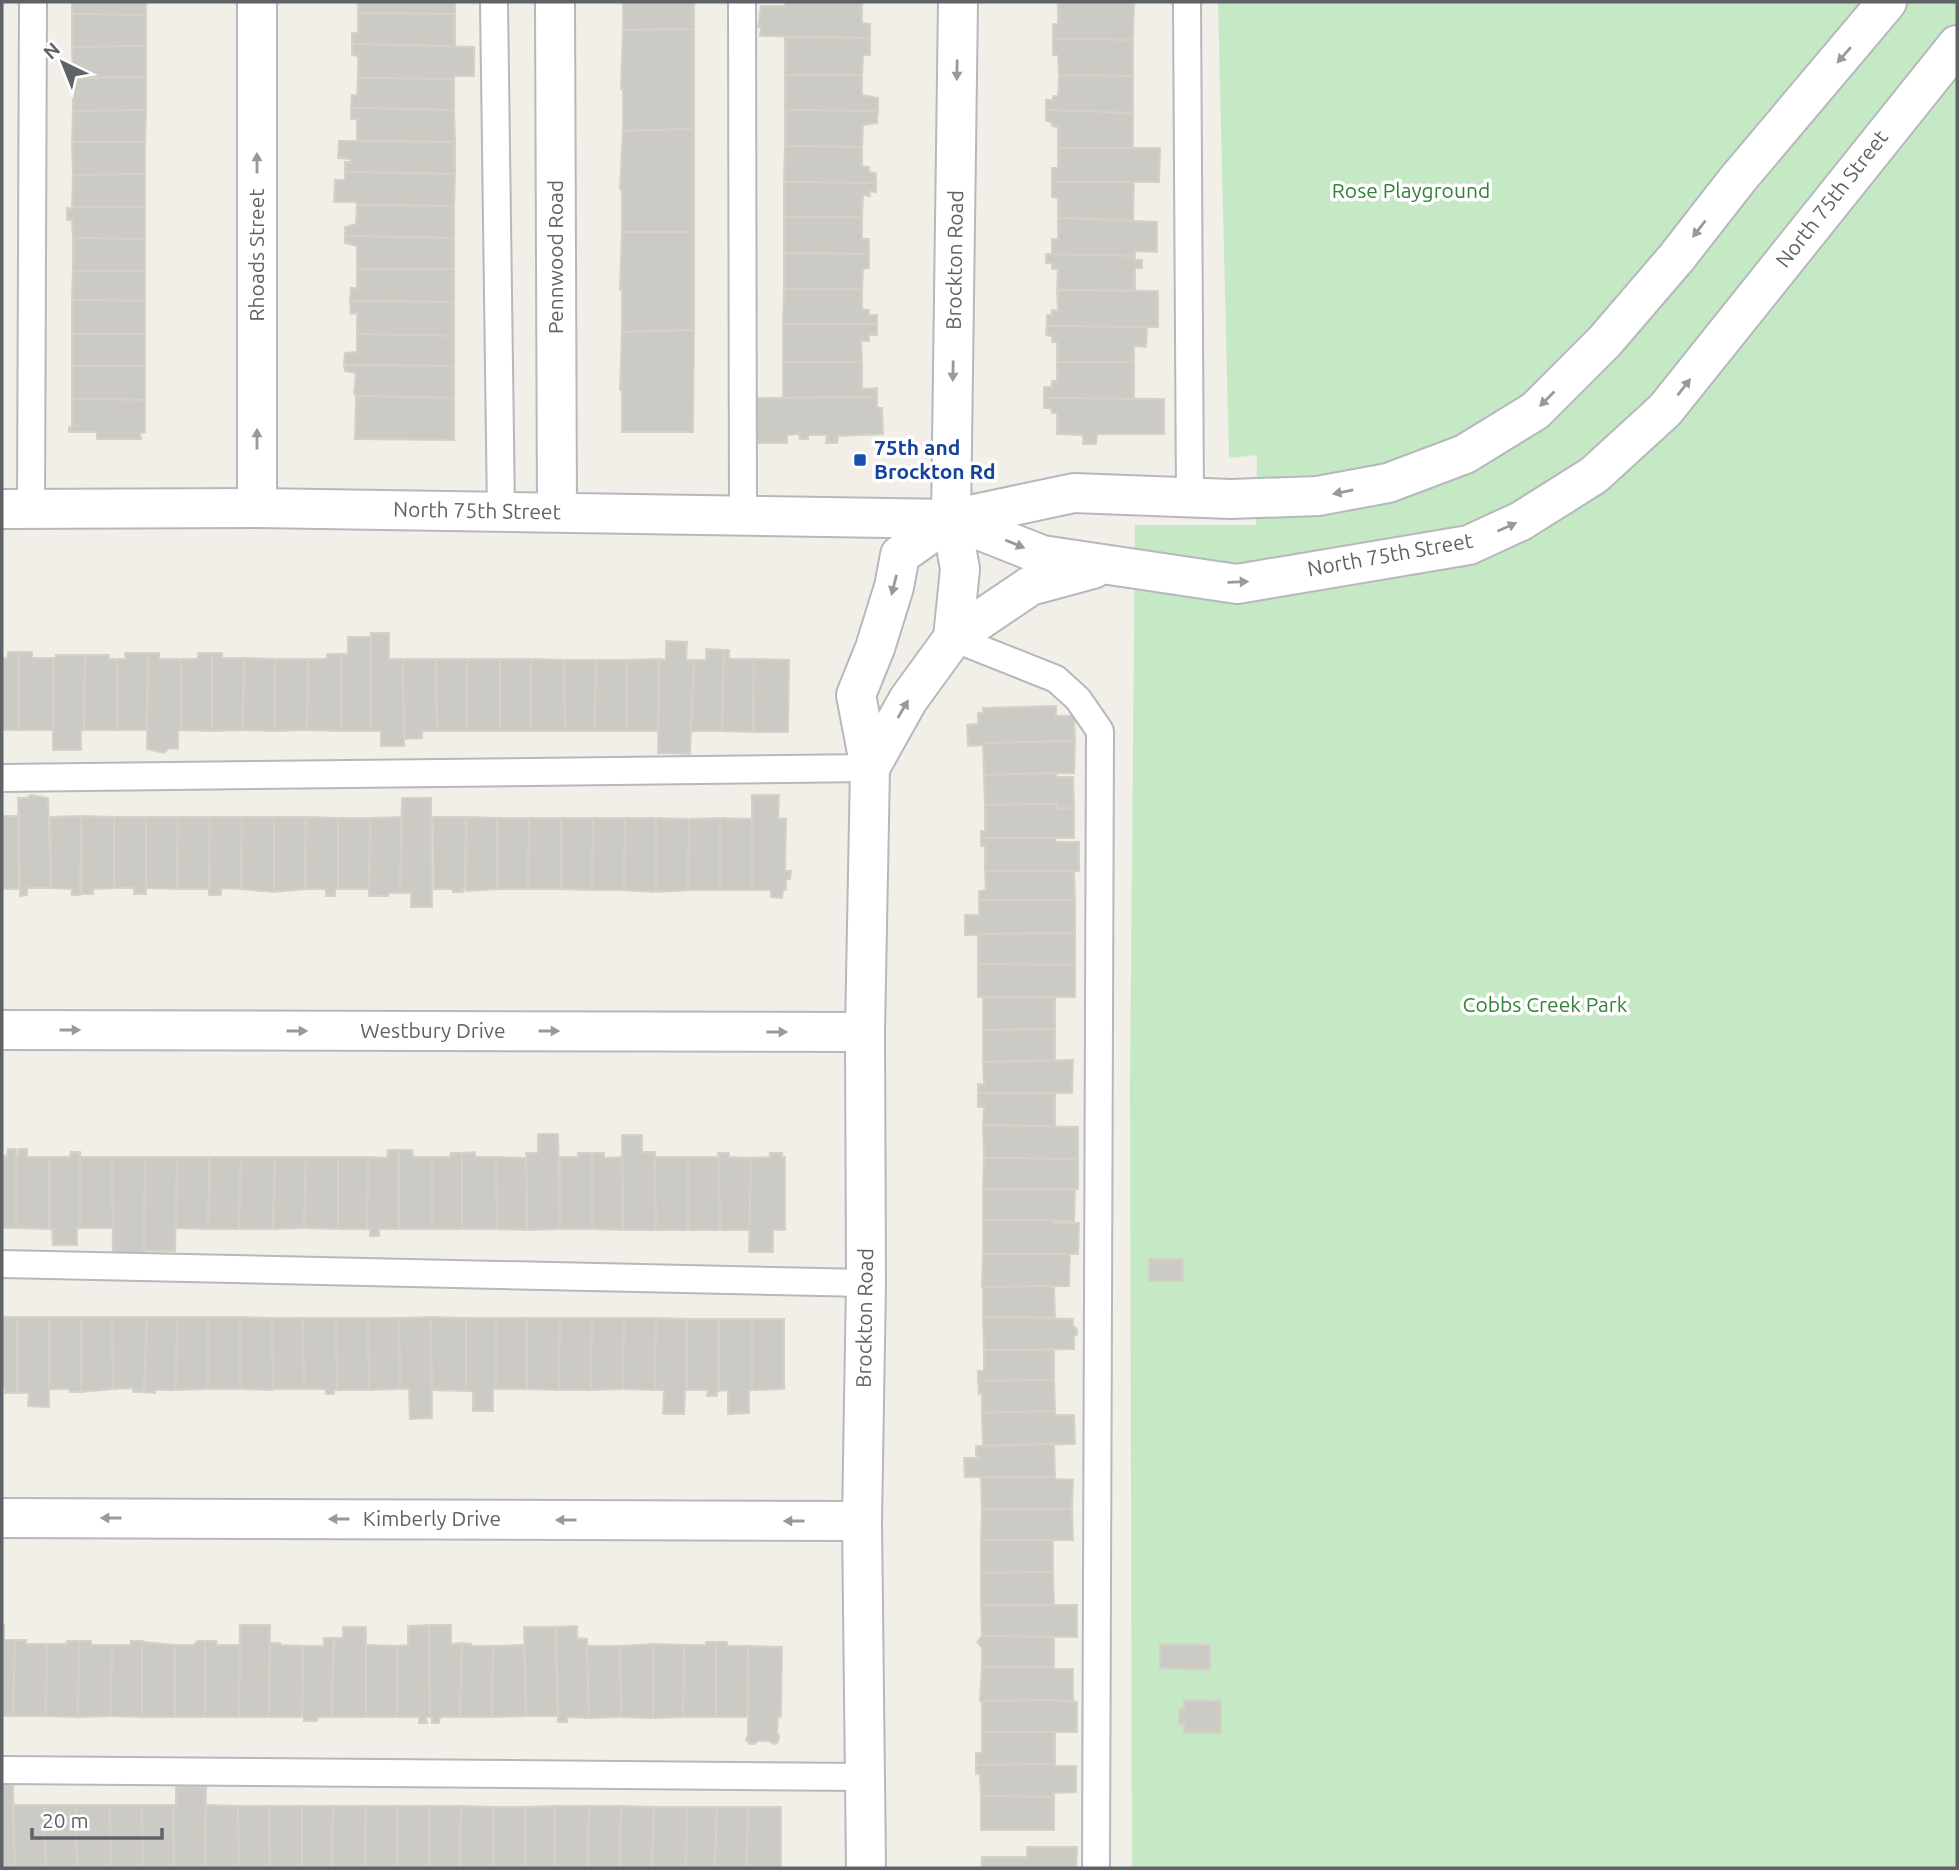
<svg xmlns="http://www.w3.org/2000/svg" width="1959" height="1870" viewBox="0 0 1959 1870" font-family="Ubuntu,sans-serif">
<rect width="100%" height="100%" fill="#f1efe8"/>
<!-- green -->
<path fill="#c5e8c5" d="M1218,2H1957V1868H1132L1130,1087L1135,525H1256L1257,455L1229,458Z"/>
<!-- building -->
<g fill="#cccac5" stroke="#d6d1c6" stroke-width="2">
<path d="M72,2H146V15L72,14Z"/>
<path d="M358,2H455V14L358,13Z"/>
<path d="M623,2H694V29L623,30Z"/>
<path d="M785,2H862V23L870,24V38L760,36L761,27H758L761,6H785Z"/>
<path d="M1058,2H1134L1058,3Z"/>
<path d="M1058,3H1134L1133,40L1053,39V24H1058Z"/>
<path d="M358,13L455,14V46L352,44V33H358Z"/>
<path d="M72,14L146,15V46L72,47Z"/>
<path d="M694,29V129L623,131V89H621L623,30Z"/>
<path d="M785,37L870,38V55H863L862,75H785Z"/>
<path d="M1053,39L1133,40V76L1059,75L1058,55H1053Z"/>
<path d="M352,44L474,47V76H454V79L358,78V56L352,55Z"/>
<path d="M146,46V77L73,78L72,47Z"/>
<path d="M785,75H862V95L878,98V111L785,110Z"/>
<path d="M1059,75L1133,76V113L1046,110V100H1053V96H1058Z"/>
<path d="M146,77V110L73,111V78Z"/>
<path d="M358,78L454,79V110L351,108L352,95H357Z"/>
<path d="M351,108L454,110L455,142L357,141V119H351Z"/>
<path d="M146,110L145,142H72L73,111Z"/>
<path d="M785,110L878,111L877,123L863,125L862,147L785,146Z"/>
<path d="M1046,110L1133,113V148H1058V127L1052,126V122L1046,121Z"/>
<path d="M694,129V232H622V189H620L623,131Z"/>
<path d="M339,141L455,142V174L345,172V162H351V159L338,158Z"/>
<path d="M72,142H145V174L73,175Z"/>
<path d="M785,146L862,147V166L869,167V172L876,173V183L784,182Z"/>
<path d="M1058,148H1160L1159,182H1052V168H1058Z"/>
<path d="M345,172L455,174L454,206L357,205L356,202H334L335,180H345Z"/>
<path d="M145,174V207H72L73,175Z"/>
<path d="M784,182L876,183V192L869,191L870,196L863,195L862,217H784Z"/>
<path d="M1052,182H1134L1133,220L1058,218V198L1052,197Z"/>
<path d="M357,205L454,206V238L345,236V227L356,224Z"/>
<path d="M72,207H145V239L73,238L72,220H67V208L72,209Z"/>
<path d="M784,217H862V239H869V254L784,253Z"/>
<path d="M1058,218L1157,222V252L1135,251V256L1052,255V239H1058Z"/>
<path d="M622,232H694V330L622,332V290H620Z"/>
<path d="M345,236L454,238V269H357V246L345,243Z"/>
<path d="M73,238L145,239V271H73Z"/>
<path d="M784,253L869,254V268L863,269L862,289H784Z"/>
<path d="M1046,254L1135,256V260H1142V268H1135V291L1057,290L1058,269H1052V263H1046Z"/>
<path d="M357,269H454V302L350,301L351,288H357Z"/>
<path d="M73,271H145V301L72,300Z"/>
<path d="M784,289H862V309L869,310V315H877V324H783Z"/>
<path d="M1057,290L1158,291V327L1047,326V315H1052V310L1058,311Z"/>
<path d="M72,300L145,301V334H72Z"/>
<path d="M350,301L454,302V336L357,334V313L351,314Z"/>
<path d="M783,324H877V335H869V341H861L862,362H783Z"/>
<path d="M1047,326L1147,327L1146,347L1134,346V362H1057V342H1052V336L1046,335Z"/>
<path d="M694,330L693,432H622V390H620L622,332Z"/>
<rect x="72" y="334" width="73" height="32"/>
<path d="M357,334L454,336V366L344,365L345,353L357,352Z"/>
<path d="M783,362H862V389L877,388V397L783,398Z"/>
<path d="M1057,362H1134V399L1044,398V387H1052V381H1057Z"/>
<path d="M344,365L454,366V398L356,396L354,392L356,373L345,371Z"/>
<path d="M72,366H145V400L72,399Z"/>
<path d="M356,396L454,398V440L355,439Z"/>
<path d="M877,397V408H882L883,434L838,436L837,443H826L827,435H808V439H800L799,434L787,435V443H755V398Z"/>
<path d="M1044,398L1164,399V434H1097L1096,444H1083V435L1057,434V413H1052L1051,408H1044Z"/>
<path d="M72,399L145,400V432L140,433L141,439H97V432H69V427H72Z"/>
<path d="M371,633H389V659H403L404,746H381V731H371Z"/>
<path d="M348,637H371V731H341V654H348Z"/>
<path d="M666,641L687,642L686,660H694L690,754L658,753L659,659L666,660Z"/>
<path d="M706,649L724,650L722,731H691L694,660H706Z"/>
<path d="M724,650H729V659H754L753,732L722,731Z"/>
<path d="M8,652H19V730H2V658H8Z"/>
<path d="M19,652H32V658H53V730H19Z"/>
<path d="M125,653H148L147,730H117V659H126Z"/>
<path d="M148,653H159V659H181V730L178,731V749L169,748L164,753L147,749Z"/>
<path d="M198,653H212V731L181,730V659H198Z"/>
<path d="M212,653H222V658H244L243,730L212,731Z"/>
<path d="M327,654H341V731L307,730L308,659H327Z"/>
<path d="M56,655H85L84,730H81V750H53V658H56Z"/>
<path d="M85,655H109V659H117V730H84Z"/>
<path d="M244,658L275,659V731L243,730Z"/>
<path d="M275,659H308L307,730L275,731Z"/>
<path d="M403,659H436L437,731H422V738L404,739Z"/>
<path d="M436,659H467V731H437Z"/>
<rect x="467" y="659" width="33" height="72"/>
<rect x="500" y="659" width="31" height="72"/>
<path d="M531,659L564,660L565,731H531Z"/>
<path d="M659,659L658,731H627V660Z"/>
<path d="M754,659L789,660L788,732H753Z"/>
<path d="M564,660H596L595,731H565Z"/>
<path d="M596,660H627V731H595Z"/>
<path d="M1056,706V716H1074L1075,741L983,743V745L968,746L967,725L978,724V713H983V708Z"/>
<path d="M1075,741L1074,773L984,775L983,743Z"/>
<path d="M1056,773V777H1073L1074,808L1057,809V804L985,805L984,775Z"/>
<path d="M31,795L48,798L51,888H27V895L20,896L18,798H27Z"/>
<path d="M752,795H779L778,818L786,819L785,871H791L790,879H786V890H783L782,898L771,897V890H752Z"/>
<path d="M402,798H431L432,907H411V893H400Z"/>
<path d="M1057,804V809L1074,808V838H981V831H985V805Z"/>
<rect x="2" y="816" width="17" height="73"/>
<path d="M81,816L80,895H72V889L51,888L50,817Z"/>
<path d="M81,816L114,817V888L93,889V894H82Z"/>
<path d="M114,817H146V894H134V888H114Z"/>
<path d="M146,817H178L177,889L146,888Z"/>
<path d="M178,817H210L209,889H177Z"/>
<path d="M210,817H242L241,889L221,888V895H209Z"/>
<path d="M242,817H274V892L241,889Z"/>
<path d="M274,817H306L305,889L274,892Z"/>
<path d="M306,817L338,818V889H335V896H326V889H305Z"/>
<path d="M401,817L400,893H388V896H369L370,818Z"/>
<path d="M433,817H466L465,889H463V892H453V889H434Z"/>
<path d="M466,817L497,818V889L466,891Z"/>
<path d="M338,818H370L369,889H338Z"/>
<path d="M497,818H529L528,889H497Z"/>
<path d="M529,818H561V889H528Z"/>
<path d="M561,818H593L592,890L561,889Z"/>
<path d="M593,818H625L624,890H592Z"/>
<path d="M625,818H656V890L653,892L624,890Z"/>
<path d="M656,818L689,819L688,890L656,892Z"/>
<path d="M720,818V890H688L689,819Z"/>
<path d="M720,818L752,819V890H720Z"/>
<path d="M981,838H1055L1056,842H1079V871H985V846H981Z"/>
<path d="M985,871H1074L1075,900H979V891L986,890Z"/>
<path d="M979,900H1075V933L965,935V915H979Z"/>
<path d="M1075,933V965L978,964V934Z"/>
<path d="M978,964L1075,965V997H978Z"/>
<path d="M983,997H1055V1029L983,1030Z"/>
<path d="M1055,1029V1061L983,1062V1030Z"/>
<path d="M1073,1060L1072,1093H978V1084L984,1085L983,1062Z"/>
<path d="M978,1093H1055V1126L983,1125L984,1107H978Z"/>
<path d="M983,1125L1078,1127V1159L984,1158Z"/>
<path d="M538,1134H558L560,1229L527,1230L526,1153H538Z"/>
<path d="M622,1135H642V1152H655L656,1230H623Z"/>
<path d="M8,1149H16V1228H2V1156H7Z"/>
<path d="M19,1149H27V1157H49V1229L16,1228V1157L18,1156Z"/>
<path d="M388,1150H399V1229H379V1236H370V1229H367L368,1157L387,1158Z"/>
<path d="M399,1150H412L413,1157H432V1229H399Z"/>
<path d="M71,1152H80V1228H77V1245H53L52,1229H49V1157H70Z"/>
<path d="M475,1152V1157H496L497,1229H462V1153Z"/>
<path d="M451,1153H462V1229H432V1157H450Z"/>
<path d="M578,1153H592V1229H560V1157H578Z"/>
<path d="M592,1153H604V1158L622,1157L623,1230L592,1229Z"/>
<path d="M718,1153H729V1157L751,1158L750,1230H720Z"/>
<path d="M770,1153H782V1157H785V1230H773V1252H749L751,1158L770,1157Z"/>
<path d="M80,1157H112L113,1228H80Z"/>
<path d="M112,1157H145L144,1259L113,1257Z"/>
<path d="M145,1157H177L175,1251H144Z"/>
<path d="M177,1157H209L208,1229L176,1228Z"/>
<path d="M210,1157H241L239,1229H208Z"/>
<path d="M241,1157H275L273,1229H239Z"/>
<path d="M275,1157H306L304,1228L273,1229Z"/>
<path d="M306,1157H338V1229L304,1228Z"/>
<path d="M338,1157H368L367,1229H338Z"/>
<path d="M496,1157L526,1158L527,1230L497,1229Z"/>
<path d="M655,1157H688V1230H656Z"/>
<path d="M688,1157H719L720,1230H688Z"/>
<path d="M984,1158L1078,1159V1189H983Z"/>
<path d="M983,1189H1075L1074,1221L983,1220Z"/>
<path d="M983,1220H1053L1054,1223H1079L1078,1254H983Z"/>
<path d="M983,1254H1070L1069,1286L982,1287Z"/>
<rect x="1149" y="1259" width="34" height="22"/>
<path d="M1054,1286L1055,1317H983V1287Z"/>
<path d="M2,1317H17V1393H5V1388H2Z"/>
<path d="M17,1317H49V1407L28,1406L29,1393H17Z"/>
<path d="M49,1317H81V1392H70L69,1389H49Z"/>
<path d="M81,1317H112L113,1389L81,1392Z"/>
<path d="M112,1317H147L144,1392H133V1388L113,1389Z"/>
<path d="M147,1317H177L176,1390H155V1393L144,1392Z"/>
<path d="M177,1317H208V1389L176,1390Z"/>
<rect x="208" y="1317" width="32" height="72"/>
<path d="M240,1317L272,1318L273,1390L240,1389Z"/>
<path d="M431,1317L432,1418L410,1419L409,1389H400L399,1318Z"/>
<path d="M431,1317L466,1318V1391L432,1390Z"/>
<path d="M983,1317L1073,1319V1326L1077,1329V1334L1074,1337V1349L984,1350Z"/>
<path d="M272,1318H303L304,1389H273Z"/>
<path d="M303,1318H336L337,1390H334V1394H326V1389H304Z"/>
<path d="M336,1318H368L369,1390H337Z"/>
<path d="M368,1318H399L400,1389L369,1390Z"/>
<path d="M466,1318H496V1389H493V1411H473V1391H466Z"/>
<rect x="496" y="1318" width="31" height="71"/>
<path d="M527,1318H560L559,1390L527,1389Z"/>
<path d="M560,1318H592L591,1390H559Z"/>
<path d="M592,1318H624L623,1389L591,1390Z"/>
<path d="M624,1318H656L655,1390L623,1389Z"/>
<path d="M656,1318L687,1319V1390H685L684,1414H663L664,1390H655Z"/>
<path d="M687,1319H719V1391L717,1390V1396H707L708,1390H687Z"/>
<path d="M719,1319H752V1390H749V1413L728,1414V1390L719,1391Z"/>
<path d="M752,1319H784V1389L752,1390Z"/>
<path d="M984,1350H1054V1380L978,1381V1371H984Z"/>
<path d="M1054,1380L1055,1411L982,1413V1393L979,1394L978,1381Z"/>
<path d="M1055,1411V1415H1074L1075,1444L983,1446L982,1413Z"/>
<path d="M1054,1444L1055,1477H965L964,1458H979L976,1456V1446Z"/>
<path d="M981,1477H1055V1479L1073,1480L1072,1509H982Z"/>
<path d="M982,1509H1072L1073,1540H981Z"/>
<path d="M981,1540H1053V1572L981,1573Z"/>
<path d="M1053,1572L1054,1605H981V1573Z"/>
<path d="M981,1605H1077V1637L982,1636Z"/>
<path d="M2,1625H4V1640H15L13,1716H2Z"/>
<path d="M240,1625H270L269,1717H239Z"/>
<path d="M429,1625L430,1717H426L427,1723H419V1717H397V1646L408,1645V1626Z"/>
<path d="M429,1625H451V1644L462,1643L460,1717H440L439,1723H432V1717H430Z"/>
<path d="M577,1626V1638L587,1639L589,1718L567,1717V1722H558L556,1627Z"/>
<path d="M343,1627H366V1717H332L333,1646H335V1638H343Z"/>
<path d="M524,1627H555L558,1716H526Z"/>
<path d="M982,1636L1054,1637V1667H982V1648L977,1642Z"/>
<path d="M324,1638H333L332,1717H318L317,1721H304V1717H302L303,1646H324Z"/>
<path d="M15,1640H26V1644H47L46,1716H13Z"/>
<path d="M67,1641H79L78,1717L46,1716L47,1644H67Z"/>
<path d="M79,1641H91V1645H112L111,1716L78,1717Z"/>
<path d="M131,1641H143L142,1717L111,1716L112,1645H131Z"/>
<path d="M197,1641H205V1717H175V1645H194Z"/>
<path d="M205,1641H216L217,1645H240L239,1717H205Z"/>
<path d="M142,1642L175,1645V1717H142Z"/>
<path d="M706,1642H716V1717H683L684,1645H706Z"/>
<path d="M716,1642H727V1646H748L747,1717H716Z"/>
<path d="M270,1643H280L281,1645L303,1646L302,1717H269Z"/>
<path d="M462,1643L471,1644L472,1646H493L492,1717H460Z"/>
<path d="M653,1644L684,1645L683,1717L653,1718Z"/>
<path d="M653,1644V1718L621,1717L620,1646Z"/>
<path d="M1160,1644L1210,1645V1670L1160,1668Z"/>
<path d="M366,1645L397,1646V1717H366Z"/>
<path d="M524,1645L526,1716L492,1717L493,1646Z"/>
<path d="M587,1646H620L621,1717L589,1718Z"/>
<path d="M748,1646L782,1647L781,1717H778L777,1733L779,1736L778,1742L775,1744L768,1741H757L755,1744H750L746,1740L748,1734Z"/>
<path d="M982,1667H1054V1669H1073V1701H980Z"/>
<path d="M1053,1700L1077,1702V1732H982V1701Z"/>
<path d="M1184,1700L1221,1701V1733H1184V1724H1179V1709L1184,1710Z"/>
<path d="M982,1732H1055V1764L976,1765V1753H982Z"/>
<path d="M1055,1764V1766H1076V1792L1053,1793L1054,1797L981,1796L980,1774H976V1765Z"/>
<path d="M2,1785H13L15,1868H2Z"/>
<path d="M176,1786L206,1787L205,1868H174L173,1805H176Z"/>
<path d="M981,1796L1054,1797V1830H981Z"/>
<path d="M13,1805H44L46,1868H15Z"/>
<path d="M44,1805H76L77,1868H46Z"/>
<path d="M76,1805H110L111,1868H77Z"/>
<path d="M110,1805H142L143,1868H111Z"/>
<path d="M142,1805H173L174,1868H143Z"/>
<path d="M206,1805L238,1806L239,1868H205Z"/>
<path d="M238,1806H269L270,1868H239Z"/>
<path d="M269,1806H302V1868H270Z"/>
<path d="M302,1806H333L332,1868H302Z"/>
<path d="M333,1806H366L365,1868H332Z"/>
<path d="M366,1806H397V1868H365Z"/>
<rect x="397" y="1806" width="32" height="62"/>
<path d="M429,1806H461L460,1868H429Z"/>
<path d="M461,1806L493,1807V1868H460Z"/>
<path d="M555,1806V1868H525V1807Z"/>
<path d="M555,1806H589L588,1868H555Z"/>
<path d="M589,1806H621L620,1868H588Z"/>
<path d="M621,1806L654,1807L652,1868H620Z"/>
<rect x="493" y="1807" width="32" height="61"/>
<path d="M654,1807H687L686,1868H652Z"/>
<path d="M687,1807H717L715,1868H686Z"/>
<path d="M717,1807H748L747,1868H715Z"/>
<path d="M748,1807H781V1868H747Z"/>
<path d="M1027,1847H1077L1076,1868H981L982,1857H1027Z"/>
</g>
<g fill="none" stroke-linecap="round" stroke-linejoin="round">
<defs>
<g id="service">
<path d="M494,2L501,512"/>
<path d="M742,2L743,516"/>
<path d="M1187,2L1190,499"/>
<path d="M31,509L33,2"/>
<path d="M953,638L1056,679L1078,699L1100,731L1096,1868"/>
<path d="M2,778L870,768"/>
<path d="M2,1264L866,1283"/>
<path d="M2,1770L865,1777"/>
</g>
<g id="minor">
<path d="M555,2L557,512"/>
<path d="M257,508V2"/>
<path d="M2,509L257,508L951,519L1074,493L1231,499L1318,496L1388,483L1465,454L1535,411L1605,341L1677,257L1737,180L1887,2"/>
<path d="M951,519L1042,555L1237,584L1469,545L1521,521L1594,475L1665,410L1957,45"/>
<path d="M953,638L1030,586L1093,569"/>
<path d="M870,768L908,700L953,638L960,569L951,519L958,2"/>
<path d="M2,1030L865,1032"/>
<path d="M2,1518L862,1521"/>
<path d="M866,1868L862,1521L866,1283L865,1032L870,768L856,695L875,648L894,587L900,555L951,519"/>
</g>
</defs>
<!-- service casing -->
<use href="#service" stroke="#b5b8bc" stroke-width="30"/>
<!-- minor casing -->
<use href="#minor" stroke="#b5b8bc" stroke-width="42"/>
<!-- service -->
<use href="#service" stroke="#fff" stroke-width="26"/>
<!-- minor -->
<use href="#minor" stroke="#fff" stroke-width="38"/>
</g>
<!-- one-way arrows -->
<defs><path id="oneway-solid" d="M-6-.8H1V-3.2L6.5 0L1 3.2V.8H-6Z" transform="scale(1.75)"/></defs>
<g fill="#979a9d">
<use href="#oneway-solid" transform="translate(1844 55) rotate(131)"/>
<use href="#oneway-solid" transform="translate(957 70) rotate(91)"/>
<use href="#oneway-solid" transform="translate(257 163) rotate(-90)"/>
<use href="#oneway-solid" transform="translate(1699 229) rotate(128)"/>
<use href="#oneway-solid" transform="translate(953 371) rotate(91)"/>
<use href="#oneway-solid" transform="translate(1684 387) rotate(-52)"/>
<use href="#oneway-solid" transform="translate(1547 399) rotate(135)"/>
<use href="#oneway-solid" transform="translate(257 439) rotate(-90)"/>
<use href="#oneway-solid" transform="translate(1343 492) rotate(169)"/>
<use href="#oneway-solid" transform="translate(1507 527) rotate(-24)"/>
<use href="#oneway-solid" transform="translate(1015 544) rotate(22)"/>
<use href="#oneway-solid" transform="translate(1238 582) rotate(-2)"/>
<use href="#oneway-solid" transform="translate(894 585) rotate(104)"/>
<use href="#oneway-solid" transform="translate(903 709) rotate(-60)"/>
<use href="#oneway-solid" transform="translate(70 1030)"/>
<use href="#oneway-solid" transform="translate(297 1031)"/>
<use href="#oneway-solid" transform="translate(549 1031)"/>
<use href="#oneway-solid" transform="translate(777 1032)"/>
<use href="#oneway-solid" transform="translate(111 1518) rotate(-180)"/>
<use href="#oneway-solid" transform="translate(339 1519) rotate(-180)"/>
<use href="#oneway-solid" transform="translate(566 1520) rotate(-180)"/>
<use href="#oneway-solid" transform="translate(794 1521) rotate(-180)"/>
</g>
<!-- markers -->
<rect fill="#1a4fb4" stroke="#fff" stroke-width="2.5" x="853" y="453" width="14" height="14" rx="3.5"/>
<g text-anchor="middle" stroke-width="7" stroke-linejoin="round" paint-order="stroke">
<!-- park labels -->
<g font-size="21" fill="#348238" stroke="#fff">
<text x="1411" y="198">Rose Playground</text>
<text x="1545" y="1012">Cobbs Creek Park</text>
</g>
<!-- street labels -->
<g font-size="21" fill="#5f6368" stroke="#fff">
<text transform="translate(1832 199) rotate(-52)" y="7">North 75th Street</text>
<text transform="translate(257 255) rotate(-90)" y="7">Rhoads Street</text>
<text transform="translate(556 257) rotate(-90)" y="7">Pennwood Road</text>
<text transform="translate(955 260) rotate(-89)" y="7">Brockton Road</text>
<text transform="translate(477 511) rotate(1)" y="7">North 75th Street</text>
<text transform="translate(1390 555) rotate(-10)" y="7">North 75th Street</text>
<text x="433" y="1038">Westbury Drive</text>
<text transform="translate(865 1318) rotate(-89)" y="7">Brockton Road</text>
<text x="432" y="1526">Kimberly Drive</text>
</g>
<!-- transit labels -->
<g font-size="21" font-weight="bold" fill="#164399" stroke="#fff" text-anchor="start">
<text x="874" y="455">75th and<tspan x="874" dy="24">Brockton Rd</tspan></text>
</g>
</g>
<!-- border -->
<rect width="1959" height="1870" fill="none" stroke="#5f6368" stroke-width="7"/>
<!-- north arrow -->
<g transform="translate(63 63) rotate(317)" stroke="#ffffff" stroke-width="5" paint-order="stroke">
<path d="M0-5L12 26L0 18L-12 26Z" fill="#5f6368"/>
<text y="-10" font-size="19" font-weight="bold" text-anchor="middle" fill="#5f6368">N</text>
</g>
<!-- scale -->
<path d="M32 1828v10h130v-10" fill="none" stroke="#5f6368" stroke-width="3.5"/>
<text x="42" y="1828" font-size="21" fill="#5f6368" stroke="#ffffff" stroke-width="5" paint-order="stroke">20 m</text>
</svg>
